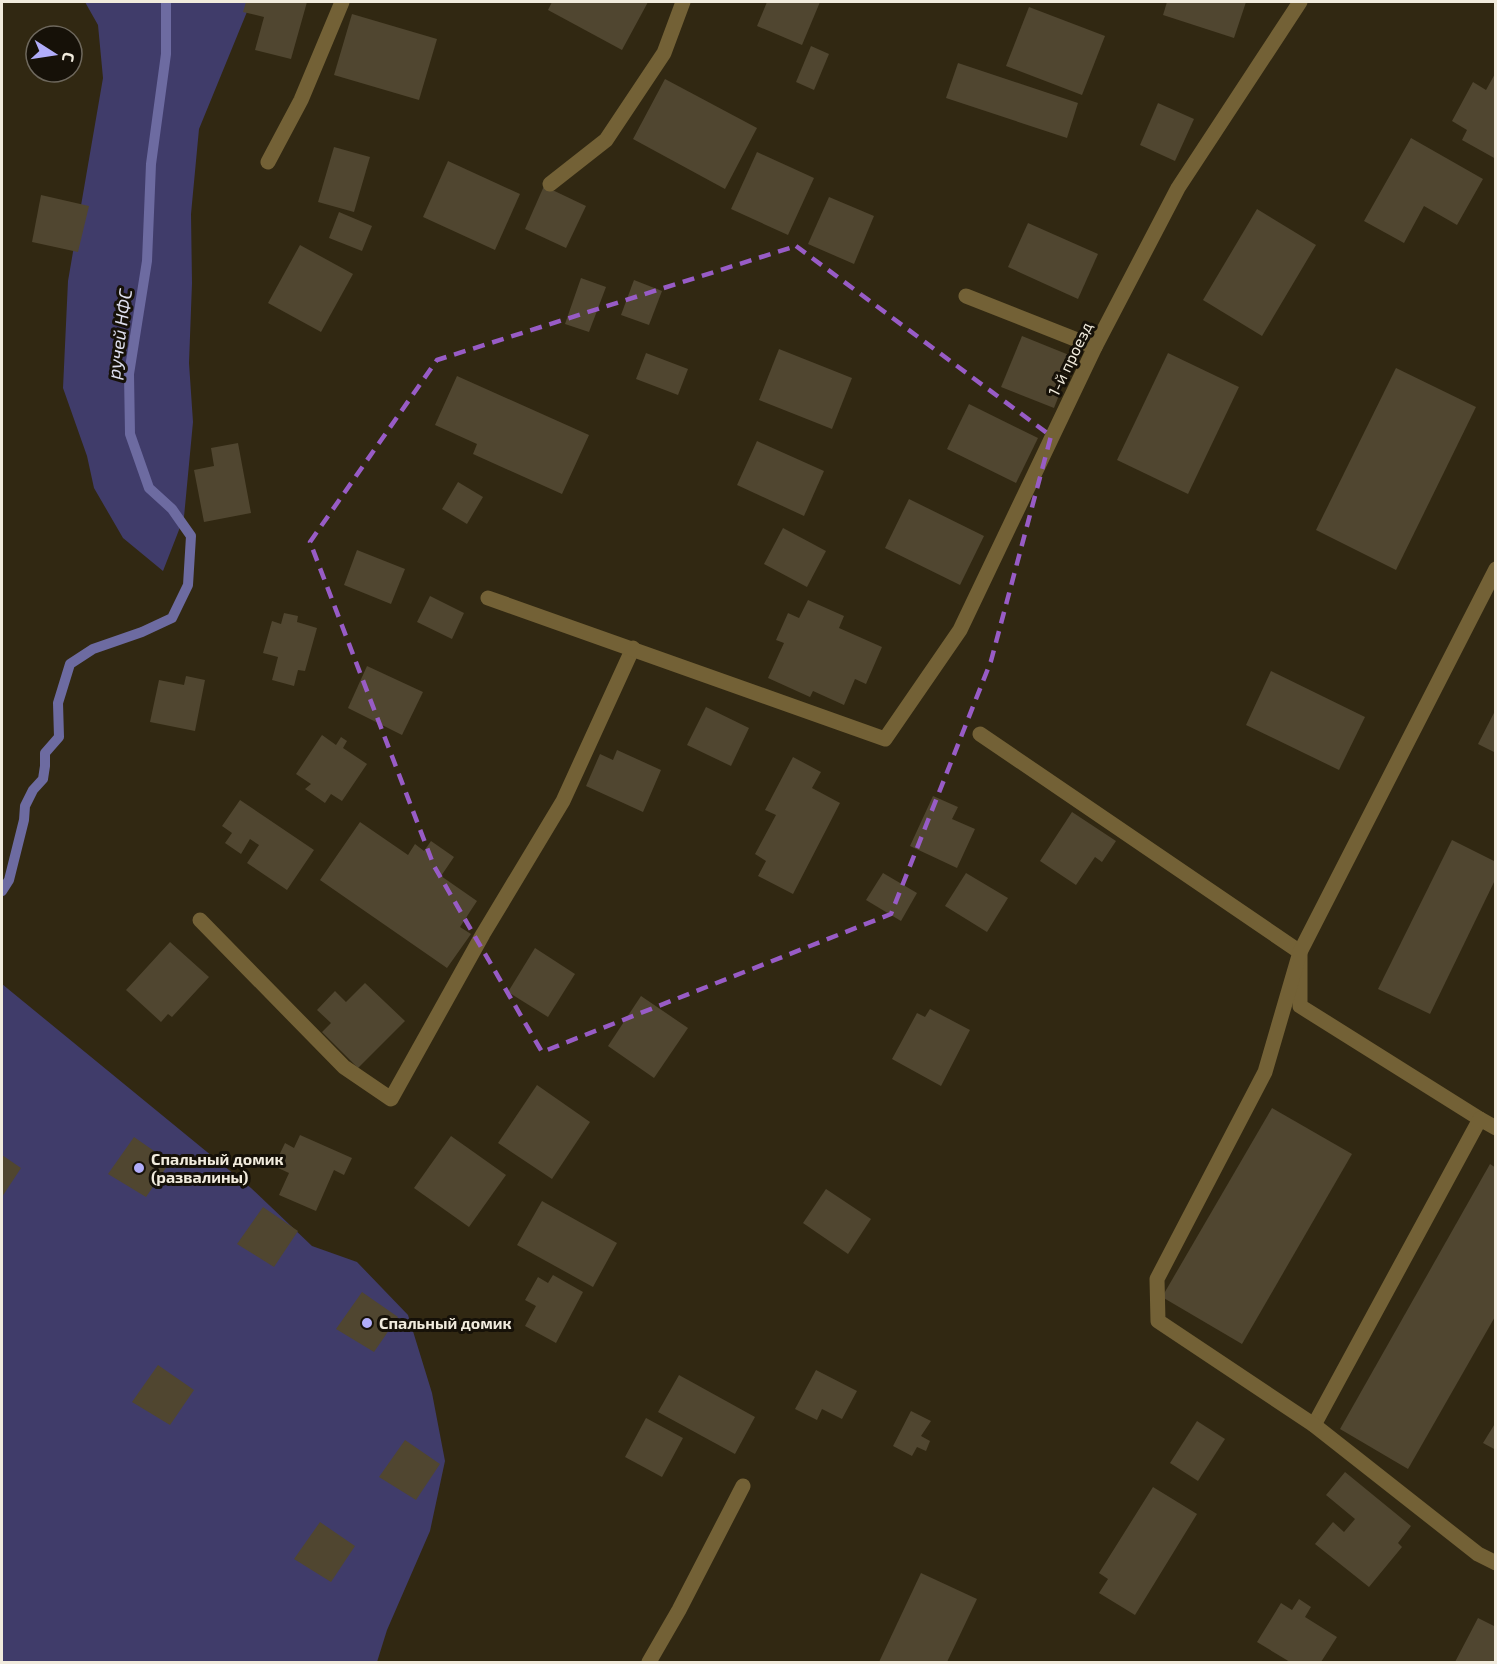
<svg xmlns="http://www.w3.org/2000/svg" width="1497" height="1664" viewBox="0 0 1497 1664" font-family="'Exo 2',sans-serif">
<rect width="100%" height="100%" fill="#312812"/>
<!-- green -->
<g fill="#403c6a">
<path d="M85,2H251L199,129L191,214L192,283L189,363L193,422L184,517L163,571L123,538L94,488L87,456L63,388L68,281L103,78L98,25Z"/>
<path d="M2,984L251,1188L312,1246L357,1262L408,1315L432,1393L445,1461L430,1531L387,1630L377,1662H2Z"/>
</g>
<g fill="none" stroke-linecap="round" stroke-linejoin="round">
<!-- stream -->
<path stroke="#6d6ba1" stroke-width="10" d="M2,891L9,880L24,820L25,806L33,790L43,779L45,766V753L59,737L58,703L70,664L93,649L142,632L172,618L188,585L191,536L172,509L149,488L130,434L129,374L147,261L151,164L166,54V2"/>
</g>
<!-- building -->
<g fill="#504630">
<path d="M246,2H307L291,59L255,50L264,17L243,12Z"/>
<path d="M552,2H648L622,50L548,10Z"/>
<path d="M767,2H820L802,45L757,26Z"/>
<path d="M1167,2H1246L1234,38L1163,15Z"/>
<path d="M1029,7L1105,36L1082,95L1006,66Z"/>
<path d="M352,14L437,39L419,100L334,75Z"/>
<path d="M811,46L829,54L814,90L796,82Z"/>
<path d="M958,63L1078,103L1067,138L946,98Z"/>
<path d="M1496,72V159L1462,140L1467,130L1452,121L1473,82L1486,90Z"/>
<path d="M665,79L757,128L725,189L633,139Z"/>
<path d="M1158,103L1194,119L1175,161L1140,145Z"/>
<path d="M1411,138L1483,179L1457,225L1424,206L1404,243L1364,221Z"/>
<path d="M334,147L370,157L354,212L318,202Z"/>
<path d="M757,152L814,178L788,235L731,209Z"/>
<path d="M448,161L520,194L495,250L423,217Z"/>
<path d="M544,186L586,206L566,248L525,229Z"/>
<path d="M41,195L89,206L78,252L32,242Z"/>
<path d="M829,197L874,216L854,264L808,244Z"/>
<path d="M1257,209L1316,245L1262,336L1203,300Z"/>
<path d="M339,212L372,226L362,251L329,238Z"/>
<path d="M1028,223L1098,254L1078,299L1008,267Z"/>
<path d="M300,245L353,274L321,332L268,303Z"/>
<path d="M581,278L606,287L589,332L565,324Z"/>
<path d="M634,280L662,291L649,325L621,315Z"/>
<path d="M1022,336L1074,357L1054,408L1001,387Z"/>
<path d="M779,349L852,378L832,429L759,400Z"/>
<path d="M646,353L688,369L678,395L636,379Z"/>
<path d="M1168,353L1239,387L1188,494L1117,460Z"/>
<path d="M1396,368L1476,407L1396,570L1316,530Z"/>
<path d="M457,376L589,435L562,494L473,454L477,444L435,425Z"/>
<path d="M969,404L1038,438L1016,483L947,449Z"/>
<path d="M757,441L824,471L804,516L737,485Z"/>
<path d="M238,443L251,513L204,522L194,470L214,466L211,448Z"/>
<path d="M458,482L483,497L467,524L442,509Z"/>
<path d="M909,499L984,536L960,585L885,548Z"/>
<path d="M783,528L826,551L807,587L764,564Z"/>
<path d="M357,550L405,569L391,604L344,585Z"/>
<path d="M430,596L464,613L452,639L417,622Z"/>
<path d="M808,600L844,616L839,628L882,647L866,684L855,679L844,705L813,691L810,697L768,678L784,643L776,640L788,613L799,618Z"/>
<path d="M284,613L298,616L297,622L317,628L305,671L298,670L294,686L272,680L278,657L263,653L272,621L281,624Z"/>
<path d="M367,666L423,692L402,735L348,708Z"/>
<path d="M1271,671L1365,717L1339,770L1246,725Z"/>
<path d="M186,676L205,680L195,731L150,722L159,680L184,685Z"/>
<path d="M706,707L749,728L731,766L687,745Z"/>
<path d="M1496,709V753L1478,744Z"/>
<path d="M322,735L336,745L341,737L347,741L343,748L367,764L342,801L331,794L325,803L305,789L311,784L296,774Z"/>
<path d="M617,750L661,770L643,812L586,786L600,754L613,760Z"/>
<path d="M793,757L821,772L812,788L840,803L793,894L758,876L766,861L755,854L776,815L765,810Z"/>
<path d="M933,796L958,807L952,819L975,829L957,868L910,846Z"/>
<path d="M240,800L314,850L287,890L247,863L259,845L250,839L241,854L225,843L232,833L222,826Z"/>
<path d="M1072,812L1116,841L1102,862L1095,857L1076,885L1040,861Z"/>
<path d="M360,822L408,855L415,844L424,851L431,841L454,857L441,876L477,901L460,927L471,934L447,968L320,880Z"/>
<path d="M1452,840L1496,862V878L1430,1014L1378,989Z"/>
<path d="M883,873L917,893L901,921L866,900Z"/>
<path d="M966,873L1008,898L987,932L945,906Z"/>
<path d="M170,942L209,977L172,1017L168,1014L161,1022L126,990Z"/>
<path d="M535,948L575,974L548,1017L508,992Z"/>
<path d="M365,983L405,1021L358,1068L322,1032L331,1023L317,1010L335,991L346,1002Z"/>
<path d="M641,996L688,1028L654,1078L608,1046Z"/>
<path d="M930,1009L970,1030L941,1086L892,1059L917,1013L925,1017Z"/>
<path d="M537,1085L590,1122L552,1179L498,1143Z"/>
<path d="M1272,1108L1352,1154L1242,1344L1162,1297Z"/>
<path d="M300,1135L352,1158L344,1175L334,1170L316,1211L279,1195L289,1173L274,1166L285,1143L294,1148Z"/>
<path d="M451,1136L506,1175L469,1227L414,1188Z"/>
<path d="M134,1137L170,1162L146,1197L108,1174Z"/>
<path d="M2,1155L21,1168L2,1197Z"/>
<path d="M1490,1164L1496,1168V1315L1408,1469L1340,1429Z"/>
<path d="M826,1189L871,1219L848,1254L803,1223Z"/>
<path d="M542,1201L617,1243L593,1287L517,1245Z"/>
<path d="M263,1207L298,1231L274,1267L237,1244Z"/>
<path d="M553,1275L583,1292L556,1343L525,1326L536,1306L525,1300L538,1277L548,1283Z"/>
<path d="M362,1292L398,1317L374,1352L336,1329Z"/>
<path d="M158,1365L194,1390L170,1425L132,1402Z"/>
<path d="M816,1370L857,1391L842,1419L822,1409L817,1420L795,1409Z"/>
<path d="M679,1375L755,1417L735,1454L658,1412Z"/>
<path d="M911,1411L931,1421L921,1436L930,1441L926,1451L917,1447L912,1456L893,1446Z"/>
<path d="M646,1418L683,1438L662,1477L625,1457Z"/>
<path d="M1197,1421L1225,1439L1198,1481L1170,1463Z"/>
<path d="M1496,1422V1450L1483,1443Z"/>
<path d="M405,1440L440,1464L416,1500L379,1477Z"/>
<path d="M1345,1472L1411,1526L1398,1543L1402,1547L1369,1587L1315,1544L1333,1522L1344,1532L1355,1519L1326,1495Z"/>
<path d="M1153,1487L1197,1514L1135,1615L1099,1593L1108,1579L1099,1573Z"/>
<path d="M320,1522L355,1546L331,1582L294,1559Z"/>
<path d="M921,1573L977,1599L947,1662H879Z"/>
<path d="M1299,1599L1311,1607L1305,1617L1337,1637L1321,1662H1290L1257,1642L1281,1603L1292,1610Z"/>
<path d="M1478,1618L1494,1626L1496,1623V1662H1455Z"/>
</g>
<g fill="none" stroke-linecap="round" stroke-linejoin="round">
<!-- lane -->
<g stroke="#736136" stroke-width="15">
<path d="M268,162L301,100L342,2"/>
<path d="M550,184L606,140L664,53L683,2"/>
<path d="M966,296L1095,347"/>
<path d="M980,734L1300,952V1006L1480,1119"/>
<path d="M200,920L344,1067L391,1099L483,934L563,801L633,648"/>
<path d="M1314,1425L1480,1119L1496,1128"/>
</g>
<!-- street -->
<g stroke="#736136" stroke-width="15">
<path d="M1496,569L1300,952L1265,1072L1157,1279L1158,1321L1314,1425L1478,1554L1496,1563"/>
<path d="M488,598L885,739L960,630L1095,347L1178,188L1300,2"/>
<path d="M649,1662L679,1610L743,1486"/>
</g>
</g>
<!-- marked area -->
<path fill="none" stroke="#985cc6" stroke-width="4.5" stroke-dasharray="12 8" stroke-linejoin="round" d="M796,246L1051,436L991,661L891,914L542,1052L434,866L310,542L437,360Z"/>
<!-- markers -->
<g fill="#b1adfa" stroke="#161108" stroke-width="2">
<circle cx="139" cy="1168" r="6"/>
<circle cx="367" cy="1323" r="6"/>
</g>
<g text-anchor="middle" stroke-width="6" stroke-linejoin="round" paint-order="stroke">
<!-- street labels -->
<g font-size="16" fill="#f1ebdd" stroke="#161108">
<text transform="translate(1070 359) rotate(-64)" y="6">1-й проезд</text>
</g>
<!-- poi labels -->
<g font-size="16" font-weight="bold" fill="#f1ebdd" stroke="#161108" text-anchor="start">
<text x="151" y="1165">Спальный домик<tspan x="151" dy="18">(развалины)</tspan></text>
<text x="379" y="1329">Спальный домик</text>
</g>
<!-- water labels -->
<g font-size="18" font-style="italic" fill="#dfe0f0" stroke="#161108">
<text transform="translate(120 334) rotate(-82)" y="6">ручей НФС</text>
</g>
</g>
<!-- border -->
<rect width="1497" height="1664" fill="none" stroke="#f1ebdd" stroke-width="6"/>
<!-- north arrow -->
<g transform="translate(54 54) rotate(102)"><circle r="28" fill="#161108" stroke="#6e685d" stroke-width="1.5"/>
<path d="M0-4.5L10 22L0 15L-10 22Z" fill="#b1adfa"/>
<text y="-9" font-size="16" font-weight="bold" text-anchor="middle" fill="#f1ebdd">С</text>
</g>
</svg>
